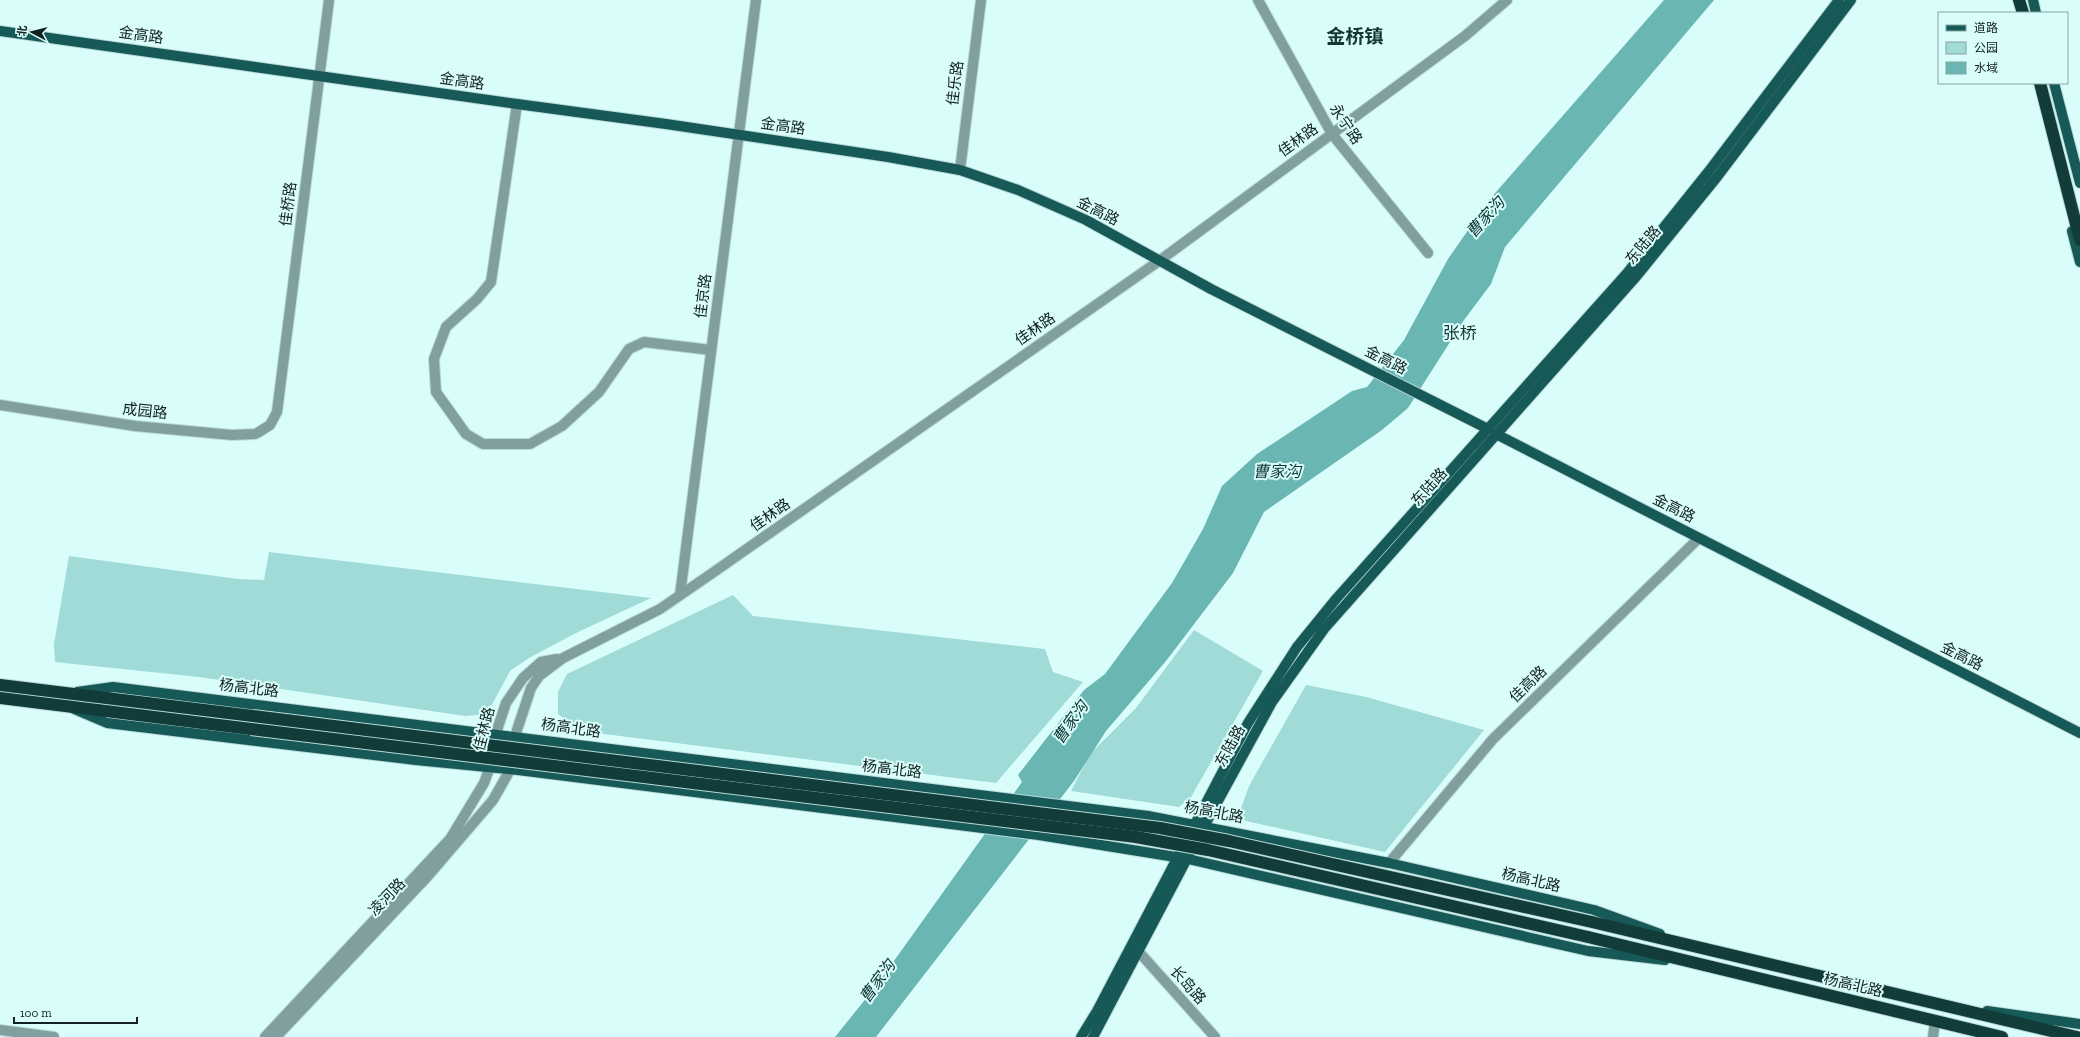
<svg xmlns="http://www.w3.org/2000/svg" width="2080" height="1037" viewBox="0 0 2080 1037" font-family="'Zilla Slab','Noto Sans SC',serif">
<rect width="100%" height="100%" fill="#d9fdfb"/>
<!-- green -->
<g fill="#a0dbd8">
<path d="M269,552L651,598L578,632L529,658L510,671L487,714L465,716L199,677L55,662L54,644L69,556L238,579L264,580Z"/>
<path d="M733,595L753,616L1045,649L1053,672L1083,682L996,783L604,734L578,729L558,714V692L567,674Z"/>
<path d="M1194,630L1263,671L1191,797L1179,807L1071,791L1090,754L1136,708Z"/>
<path d="M1306,685L1366,697L1484,730L1385,852L1246,821L1238,817L1249,786Z"/>
</g>
<!-- water -->
<path fill="#6ab6b3" d="M1664,0H1714L1505,247L1491,284L1464,320L1408,408L1382,430L1264,512L1233,573L1166,661L1106,731L1074,781L876,1037H835L876,986L1022,782L1018,775L1084,690L1105,674L1172,583L1203,529L1222,486L1257,454L1352,391L1367,387L1404,340L1448,259L1489,200Z"/>
<g fill="none" stroke-linecap="round" stroke-linejoin="round">
<defs>
<g id="minor">
<path d="M1258,0L1332,134L1428,253"/>
<path d="M517,104L491,282L477,299L446,327L434,359L436,392L466,434L483,444H530L562,426L599,392L629,349L644,342L711,350"/>
<path d="M960,170L981,0"/>
<path d="M0,405L135,426L232,435L255,434L259,432L270,425L277,412L329,0"/>
<path d="M680,595L756,0"/>
<path d="M1389,863L1493,739L1699,538"/>
<path d="M1139,952L1215,1037"/>
<path d="M0,1030L54,1037"/>
<path d="M265,1037L450,839L484,783L490,767L498,727L506,703L523,678L541,662L557,659"/>
<path d="M276,1037L427,877L493,800L510,770L517,730L531,688L539,676L563,658L660,609L711,574L1159,261L1465,36L1507,0"/>
<path d="M1933,1037L1935,1021"/>
</g>
<g id="major">
<path d="M2033,0L2036,13"/>
<path d="M0,31L517,104L666,124L888,157L960,170L1018,190L1086,220L1211,289L1488,429"/>
<path d="M2054,83L2080,183"/>
<path d="M2072,231L2080,262"/>
<path d="M1496,434L2080,733"/>
<path d="M77,692L113,687L1148,816L1389,863L1594,910L1660,934"/>
<path d="M74,709L107,723L416,760L518,770L1039,835L1188,859L1588,951L1665,960"/>
<path d="M1202,830L1272,702L1324,629L1635,278L1717,177L1851,0"/>
<path d="M1987,1011L2080,1024"/>
<path d="M1081,1037L1097,1011L1248,723L1297,647L1336,599L1628,272L1709,171L1839,0"/>
<path d="M1093,1037L1190,853"/>
</g>
<g id="highway">
<path d="M2019,0L2023,13"/>
<path d="M2040,83L2080,240"/>
<path d="M0,685L253,716"/>
<path d="M0,698L251,729"/>
<path d="M1592,922L2077,1037"/>
<path d="M1588,937L2002,1037"/>
</g>
</defs>
<!-- minor casing -->
<use href="#minor" stroke="#b9dad8" stroke-width="12"/>
<!-- major casing -->
<use href="#major" stroke="#b9dad8" stroke-width="12"/>
<!-- highway casing -->
<use href="#highway" stroke="#b9dad8" stroke-width="14"/>
<!-- minor -->
<use href="#minor" stroke="#819f9e" stroke-width="10"/>
<!-- major -->
<use href="#major" stroke="#165957" stroke-width="10"/>
<!-- highway -->
<use href="#highway" stroke="#123c3a" stroke-width="12"/>
<defs>
<g id="highway-bridge">
<path d="M253,716L1160,828L1229,841L1592,922"/>
<path d="M251,729L1136,837L1208,850L1588,937"/>
</g>
</defs>
<!-- highway-bridge casing -->
<use href="#highway-bridge" stroke="#b9dad8" stroke-width="14" stroke-linecap="butt"/>
<!-- highway-bridge -->
<use href="#highway-bridge" stroke="#123c3a" stroke-width="12"/>
</g>
<g text-anchor="middle" stroke-width="4" stroke-linejoin="round" paint-order="stroke">
<!-- street labels -->
<g font-size="15" fill="#132120" stroke="#d9fdfb">
<text transform="translate(141 35) rotate(8)" y="5">金高路</text>
<text transform="translate(462 81) rotate(8)" y="5">金高路</text>
<text transform="translate(955 83) rotate(-83)" y="5">佳乐路</text>
<text transform="translate(1346 124) rotate(56)" y="5">永宁路</text>
<text transform="translate(783 126) rotate(8)" y="5">金高路</text>
<text transform="translate(1298 140) rotate(-36)" y="5">佳林路</text>
<text transform="translate(288 204) rotate(-83)" y="5">佳桥路</text>
<text transform="translate(1098 211) rotate(27)" y="5">金高路</text>
<text transform="translate(1643 245) rotate(-50)" y="5">东陆路</text>
<text transform="translate(703 296) rotate(-83)" y="5">佳京路</text>
<text transform="translate(1035 329) rotate(-35)" y="5">佳林路</text>
<text transform="translate(1386 360) rotate(27)" y="5">金高路</text>
<text transform="translate(145 411) rotate(6)" y="5">成园路</text>
<text transform="translate(1429 487) rotate(-48)" y="5">东陆路</text>
<text transform="translate(1674 508) rotate(27)" y="5">金高路</text>
<text transform="translate(770 515) rotate(-35)" y="5">佳林路</text>
<text transform="translate(1962 656) rotate(27)" y="5">金高路</text>
<text transform="translate(1528 684) rotate(-44)" y="5">佳高路</text>
<text transform="translate(249 688) rotate(7)" y="5">杨高北路</text>
<text transform="translate(571 728) rotate(8)" y="5">杨高北路</text>
<text transform="translate(484 729) rotate(-76)" y="5">佳林路</text>
<text transform="translate(1230 746) rotate(-61)" y="5">东陆路</text>
<text transform="translate(892 769) rotate(7)" y="5">杨高北路</text>
<text transform="translate(1214 812) rotate(11)" y="5">杨高北路</text>
<text transform="translate(1531 880) rotate(13)" y="5">杨高北路</text>
<text transform="translate(387 897) rotate(-46)" y="5">凌河路</text>
<text transform="translate(1188 985) rotate(48)" y="5">长岛路</text>
<text transform="translate(1853 985) rotate(13)" y="5">杨高北路</text>
</g>
<!-- water labels -->
<g font-size="16" font-style="italic" fill="#0d3332" stroke="#d9fdfb">
<text transform="translate(1485 217) rotate(-48)" y="6">曹家沟</text>
<text x="1277" y="477">曹家沟</text>
<text transform="translate(1070 722) rotate(-55)" y="6">曹家沟</text>
<text transform="translate(877 981) rotate(-54)" y="6">曹家沟</text>
</g>
<!-- quarter labels -->
<g font-size="17" fill="#163634" stroke="#d9fdfb">
<text x="1460" y="339">张桥</text>
</g>
<!-- district labels -->
<g font-size="19" font-weight="bold" fill="#163634" stroke="#d9fdfb">
<text x="1355" y="43">金桥镇</text>
</g>
</g>
<!-- legend -->
<rect x="1938" y="12" width="130" height="72" fill="#d9fdfb" stroke="#8aa5a3"/>
<rect x="1946" y="25" width="20" height="6" fill="#165957" stroke="#8aa5a3"/>
<text x="1974" y="32" font-size="12" fill="#132120">道路</text>
<rect x="1946" y="42" width="20" height="12" fill="#a0dbd8" stroke="#8aa5a3"/>
<text x="1974" y="52" font-size="12" fill="#132120">公园</text>
<rect x="1946" y="62" width="20" height="12" fill="#6ab6b3" stroke="#8aa5a3"/>
<text x="1974" y="72" font-size="12" fill="#132120">水域</text>
<!-- north arrow -->
<g transform="translate(32 32) rotate(277)" stroke="#d9fdfb" stroke-width="3" paint-order="stroke">
<path d="M0-3L7 15L0 10L-7 15Z" fill="#132120"/>
<text y="-6" font-size="11" font-weight="bold" text-anchor="middle" fill="#132120">北</text>
</g>
<!-- scale -->
<path d="M14 1017v6h123v-6" fill="none" stroke="#132120" stroke-width="2"/>
<text x="20" y="1017" font-size="12" fill="#132120" stroke="#d9fdfb" stroke-width="3" paint-order="stroke">100 m</text>
</svg>
